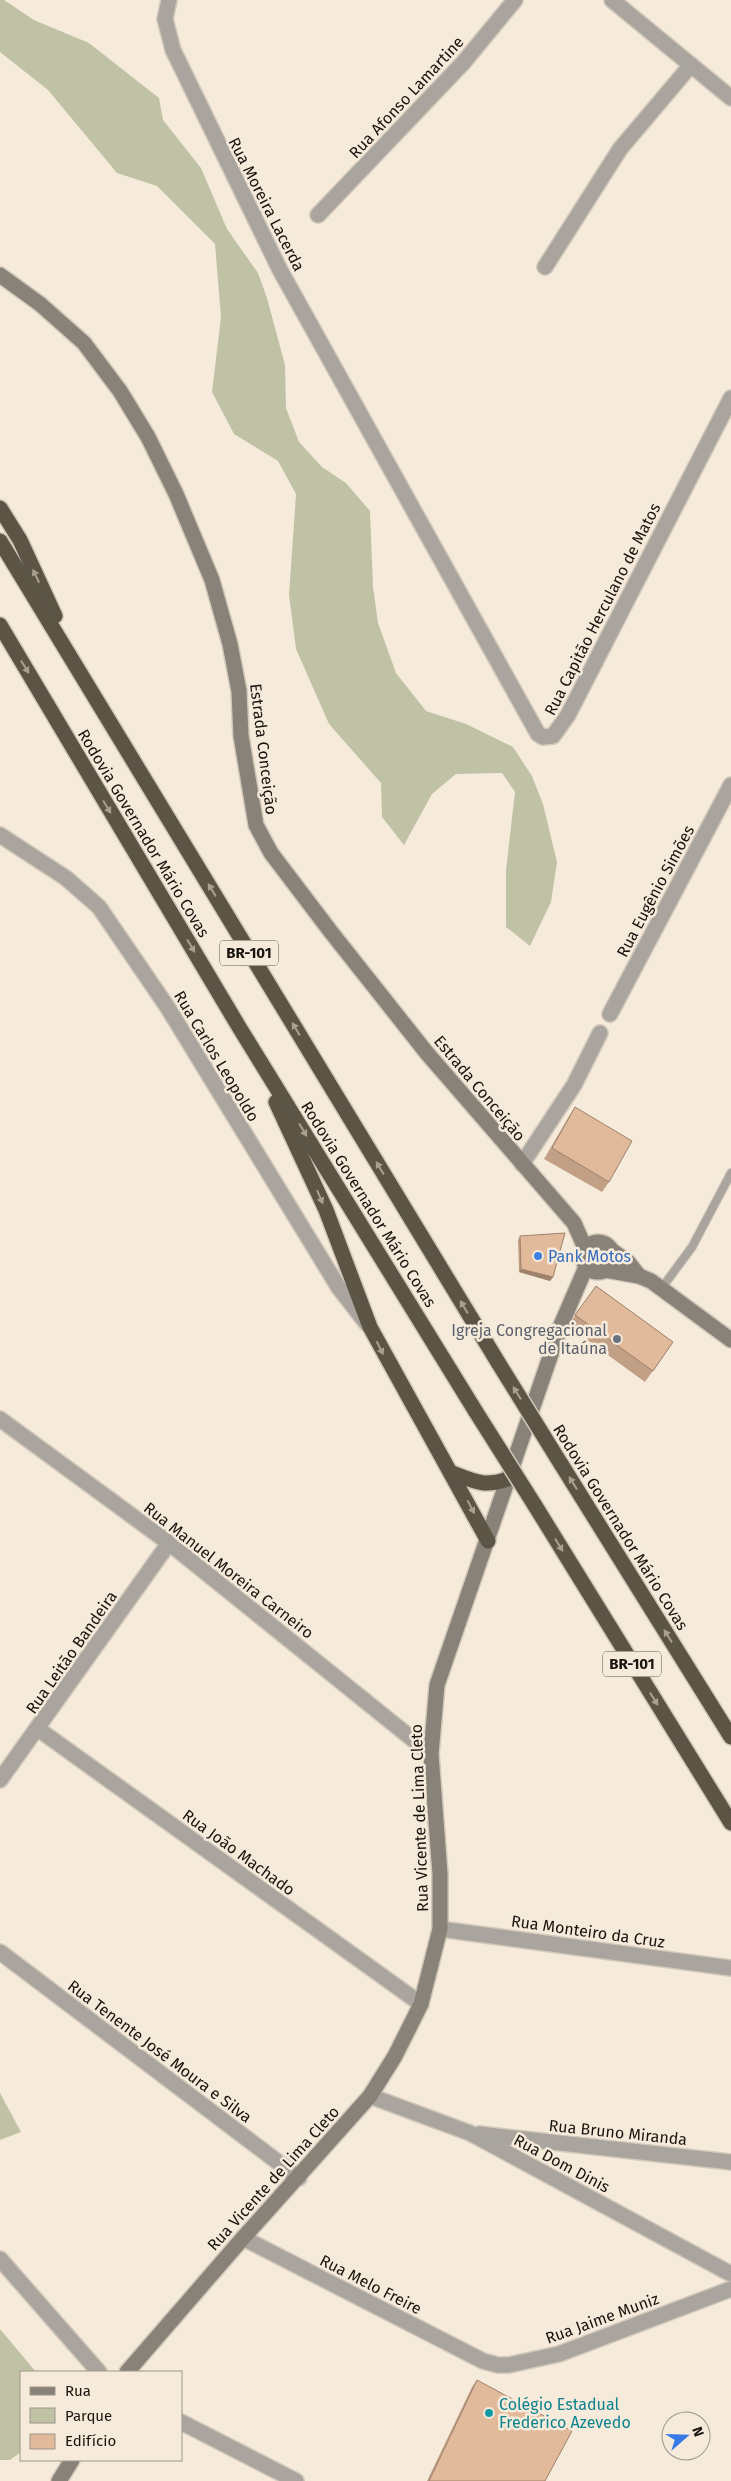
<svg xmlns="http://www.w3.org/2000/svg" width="731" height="2481" viewBox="0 0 731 2481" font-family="'Fira Sans',sans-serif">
<rect width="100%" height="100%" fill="#f6ebdb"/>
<!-- green -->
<g fill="#c0c2a6">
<path d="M0,0H4L34,20L89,43L159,98L163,120L201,168L227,229L258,273L267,298L285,365L286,408L299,442L322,467L346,483L370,511L373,587L378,623L396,673L426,711L466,724L513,747L532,776L543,804L557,862L551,902L530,946L506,927V870L515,792L502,773L456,774L432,794L404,845L382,817L381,783L329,724L296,649L289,595L296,494L278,461L234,434L212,392L221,317L215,244L157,186L117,173L48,90L0,52Z"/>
<path d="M0,2093L21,2132L0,2140Z"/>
<path d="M0,2329L36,2372H21V2452L10,2460H0Z"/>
</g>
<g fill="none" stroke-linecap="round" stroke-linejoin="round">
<defs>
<path id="lane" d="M661,1289L692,1247L731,1173"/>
<g id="street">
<path d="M169,0L165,19L173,50L280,270L538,734L543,737L553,736L568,715L731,398"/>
<path d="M612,0L731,98"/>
<path d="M318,215L463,63L515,0"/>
<path d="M545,267L620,149L691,65"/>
<path d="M0,835L66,878L99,907L168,1008L339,1288L367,1324"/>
<path d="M610,1014L731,785"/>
<path d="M522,1164L574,1085L600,1033"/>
<path d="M0,1419L169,1543L431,1754"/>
<path d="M38,1729L421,2004"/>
<path d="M0,1780L169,1543"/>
<path d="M440,1929L731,1968"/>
<path d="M0,1952L299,2178"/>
<path d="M370,2096L470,2133L731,2274"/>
<path d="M479,2134L731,2162"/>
<path d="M243,2238L483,2361L498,2365H509L559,2354L731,2289"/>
<path d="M0,2259L99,2372"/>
<path d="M181,2422L296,2481"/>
</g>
<g id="secondary">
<path d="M0,275L40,304L84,343L120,391L148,437L176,494L212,580L230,644L239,691L241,736L256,825L271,853L331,932L426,1052L574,1223L585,1248"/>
<circle cx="598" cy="1257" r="15"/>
<path d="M611,1250L628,1262L639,1276"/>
<path d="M605,1270L639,1276L651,1281L731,1340"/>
<path d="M127,2372L243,2238L370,2096L395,2056L421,2004L440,1929V1874L431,1754L437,1685L561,1325L586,1267"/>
<path d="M59,2481L72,2460"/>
</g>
<g id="highway">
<path d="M0,508L20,540L55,616"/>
<path d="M0,541L499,1364"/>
<path d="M0,625L239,1027L476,1412"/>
<path d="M276,1102L326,1210L370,1327L488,1541"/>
<path d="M561,1464L731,1737"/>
<path d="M452,1473C476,1482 484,1487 508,1479"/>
<path d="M534,1504L731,1823"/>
</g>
</defs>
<!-- lane casing -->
<use href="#lane" stroke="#d2c9ba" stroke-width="10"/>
<!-- street casing -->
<use href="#street" stroke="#d2c9ba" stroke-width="18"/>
<!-- secondary casing -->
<use href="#secondary" stroke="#d2c9ba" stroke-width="18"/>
<!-- highway casing -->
<use href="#highway" stroke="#d2c9ba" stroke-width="18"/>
<!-- lane -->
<use href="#lane" stroke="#a9a59e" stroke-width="8"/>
<!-- street -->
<use href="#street" stroke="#a9a59e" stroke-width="15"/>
<!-- secondary -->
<use href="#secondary" stroke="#888278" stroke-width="15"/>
<!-- highway -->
<use href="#highway" stroke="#5c5546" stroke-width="15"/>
<defs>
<g id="highway-bridge">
<path d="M499,1364L561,1464"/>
<path d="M476,1412L534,1504"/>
</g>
</defs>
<!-- highway-bridge casing -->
<use href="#highway-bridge" stroke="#d2c9ba" stroke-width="18" stroke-linecap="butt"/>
<!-- highway-bridge -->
<use href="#highway-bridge" stroke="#5c5546" stroke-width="15"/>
</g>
<!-- wall -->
<g fill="#c2a086">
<path d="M575,1107L609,1182L602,1192L544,1159L568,1118Z"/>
<path d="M520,1236L553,1277L550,1281L519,1272L518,1240Z"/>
<path d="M596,1286L673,1342L645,1382L568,1326Z"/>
<path d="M477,2380L545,2481H427L472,2387Z"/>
</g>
<!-- shaded-wall -->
<path fill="#9e826d" d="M521,1269L553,1277L550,1281L519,1272Z"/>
<!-- building -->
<g fill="#e1ba9c" stroke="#9e826d">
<path d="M575,1107L632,1141L609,1182L552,1148Z"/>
<path d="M565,1233L553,1277L521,1269L520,1236Z"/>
<path d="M596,1286L673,1342L653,1371L575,1315Z"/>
<path d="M477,2380L572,2431L545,2481H429Z"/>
</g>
<!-- one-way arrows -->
<defs><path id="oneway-solid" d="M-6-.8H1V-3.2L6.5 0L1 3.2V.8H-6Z" transform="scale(1.25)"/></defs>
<g fill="#a9a090">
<use href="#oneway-solid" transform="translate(36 576) rotate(-115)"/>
<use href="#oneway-solid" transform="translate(25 667) rotate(58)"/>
<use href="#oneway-solid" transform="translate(107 807) rotate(59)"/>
<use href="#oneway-solid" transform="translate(212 890) rotate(-121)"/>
<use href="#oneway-solid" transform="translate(191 946) rotate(59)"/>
<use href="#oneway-solid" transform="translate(296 1029) rotate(-121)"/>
<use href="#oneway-solid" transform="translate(303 1130) rotate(59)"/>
<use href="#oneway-solid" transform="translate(380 1168) rotate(-121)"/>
<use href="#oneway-solid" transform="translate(320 1197) rotate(67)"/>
<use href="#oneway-solid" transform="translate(464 1307) rotate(-121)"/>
<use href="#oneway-solid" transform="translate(380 1348) rotate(63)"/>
<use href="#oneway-solid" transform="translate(517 1393) rotate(-122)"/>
<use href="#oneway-solid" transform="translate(573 1483) rotate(-122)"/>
<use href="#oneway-solid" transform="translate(471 1507) rotate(62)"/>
<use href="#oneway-solid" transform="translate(559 1545) rotate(58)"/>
<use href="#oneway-solid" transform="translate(668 1636) rotate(-122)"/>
<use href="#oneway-solid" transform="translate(654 1699) rotate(58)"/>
</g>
<!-- markers -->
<circle fill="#3f7fe0" stroke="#f6ebdb" stroke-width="2" cx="538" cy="1256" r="5"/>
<circle fill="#6b7280" stroke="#f6ebdb" stroke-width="2" cx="617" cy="1339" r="5"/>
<circle fill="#0f9aa8" stroke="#f6ebdb" stroke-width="2" cx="489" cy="2413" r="5"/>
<g text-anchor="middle" stroke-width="5" stroke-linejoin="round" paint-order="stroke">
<!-- shield labels -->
<g fill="#f6ebdb" stroke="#5b544c" stroke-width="1">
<rect x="220" y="940.5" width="58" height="25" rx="4"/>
<rect x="603" y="1651.5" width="58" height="25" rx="4"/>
</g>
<g font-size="15" font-weight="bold" fill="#18140e">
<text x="249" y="958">BR-101</text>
<text x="632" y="1669">BR-101</text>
</g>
<!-- street labels -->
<g font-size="16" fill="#18140e" stroke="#f6ebdb">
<text transform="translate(406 97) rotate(-47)" y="6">Rua Afonso Lamartine</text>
<text transform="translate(267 204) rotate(63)" y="6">Rua Moreira Lacerda</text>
<text transform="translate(602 609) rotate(-63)" y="6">Rua Capitão Herculano de Matos</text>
<text transform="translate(264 749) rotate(83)" y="6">Estrada Conceição</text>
<text transform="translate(144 833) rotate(59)" y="6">Rodovia Governador Mário Covas</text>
<text transform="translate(655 891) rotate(-62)" y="6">Rua Eugênio Simões</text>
<text transform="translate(217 1056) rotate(59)" y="6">Rua Carlos Leopoldo</text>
<text transform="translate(480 1088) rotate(50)" y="6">Estrada Conceição</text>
<text transform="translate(369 1204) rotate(58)" y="6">Rodovia Governador Mário Covas</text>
<text transform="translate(621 1527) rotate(58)" y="6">Rodovia Governador Mário Covas</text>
<text transform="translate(229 1570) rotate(38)" y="6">Rua Manuel Moreira Carneiro</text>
<text transform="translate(71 1652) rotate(-55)" y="6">Rua Leitão Bandeira</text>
<text transform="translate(419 1818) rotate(-92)" y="6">Rua Vicente de Lima Cleto</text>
<text transform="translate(239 1852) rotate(36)" y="6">Rua João Machado</text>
<text transform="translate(588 1931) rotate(8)" y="6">Rua Monteiro da Cruz</text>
<text transform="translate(160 2051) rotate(37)" y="6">Rua Tenente José Moura e Silva</text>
<text transform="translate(618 2132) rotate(6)" y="6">Rua Bruno Miranda</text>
<text transform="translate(562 2163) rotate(28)" y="6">Rua Dom Dinis</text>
<text transform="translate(273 2178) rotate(-48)" y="6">Rua Vicente de Lima Cleto</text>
<text transform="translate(371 2284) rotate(27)" y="6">Rua Melo Freire</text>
<text transform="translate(602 2318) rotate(-20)" y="6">Rua Jaime Muniz</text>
</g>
<!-- shop labels -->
<g font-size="16" fill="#366cbe" stroke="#f6ebdb" text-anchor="start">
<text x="548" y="1262">Pank Motos</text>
</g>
<!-- worship labels -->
<g font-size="16" fill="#5b616d" stroke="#f6ebdb" text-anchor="end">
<text x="607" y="1336">Igreja Congregacional<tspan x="607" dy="18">de Itaúna</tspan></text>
</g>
<!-- culture labels -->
<g font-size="16" fill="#0d838f" stroke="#f6ebdb" text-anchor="start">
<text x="499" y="2410">Colégio Estadual<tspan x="499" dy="18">Frederico Azevedo</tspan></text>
</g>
</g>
<!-- legend -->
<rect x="20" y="2371" width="162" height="90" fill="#f6ebdb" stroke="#9d9589"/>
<rect x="30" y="2387" width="25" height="8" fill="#888278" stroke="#9d9589"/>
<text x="65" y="2396" font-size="15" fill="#18140e">Rua</text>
<rect x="30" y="2408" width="25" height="15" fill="#c0c2a6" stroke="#9d9589"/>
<text x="65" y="2421" font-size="15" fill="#18140e">Parque</text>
<rect x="30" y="2434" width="25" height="15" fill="#e1ba9c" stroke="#9d9589"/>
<text x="65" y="2446" font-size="15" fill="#18140e">Edifício</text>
<!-- north arrow -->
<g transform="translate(686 2436) rotate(70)"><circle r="24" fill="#f6ebdb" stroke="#9d9589"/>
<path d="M0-4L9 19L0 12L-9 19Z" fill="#3779e7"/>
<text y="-8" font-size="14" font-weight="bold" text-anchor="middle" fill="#18140e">N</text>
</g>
</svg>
